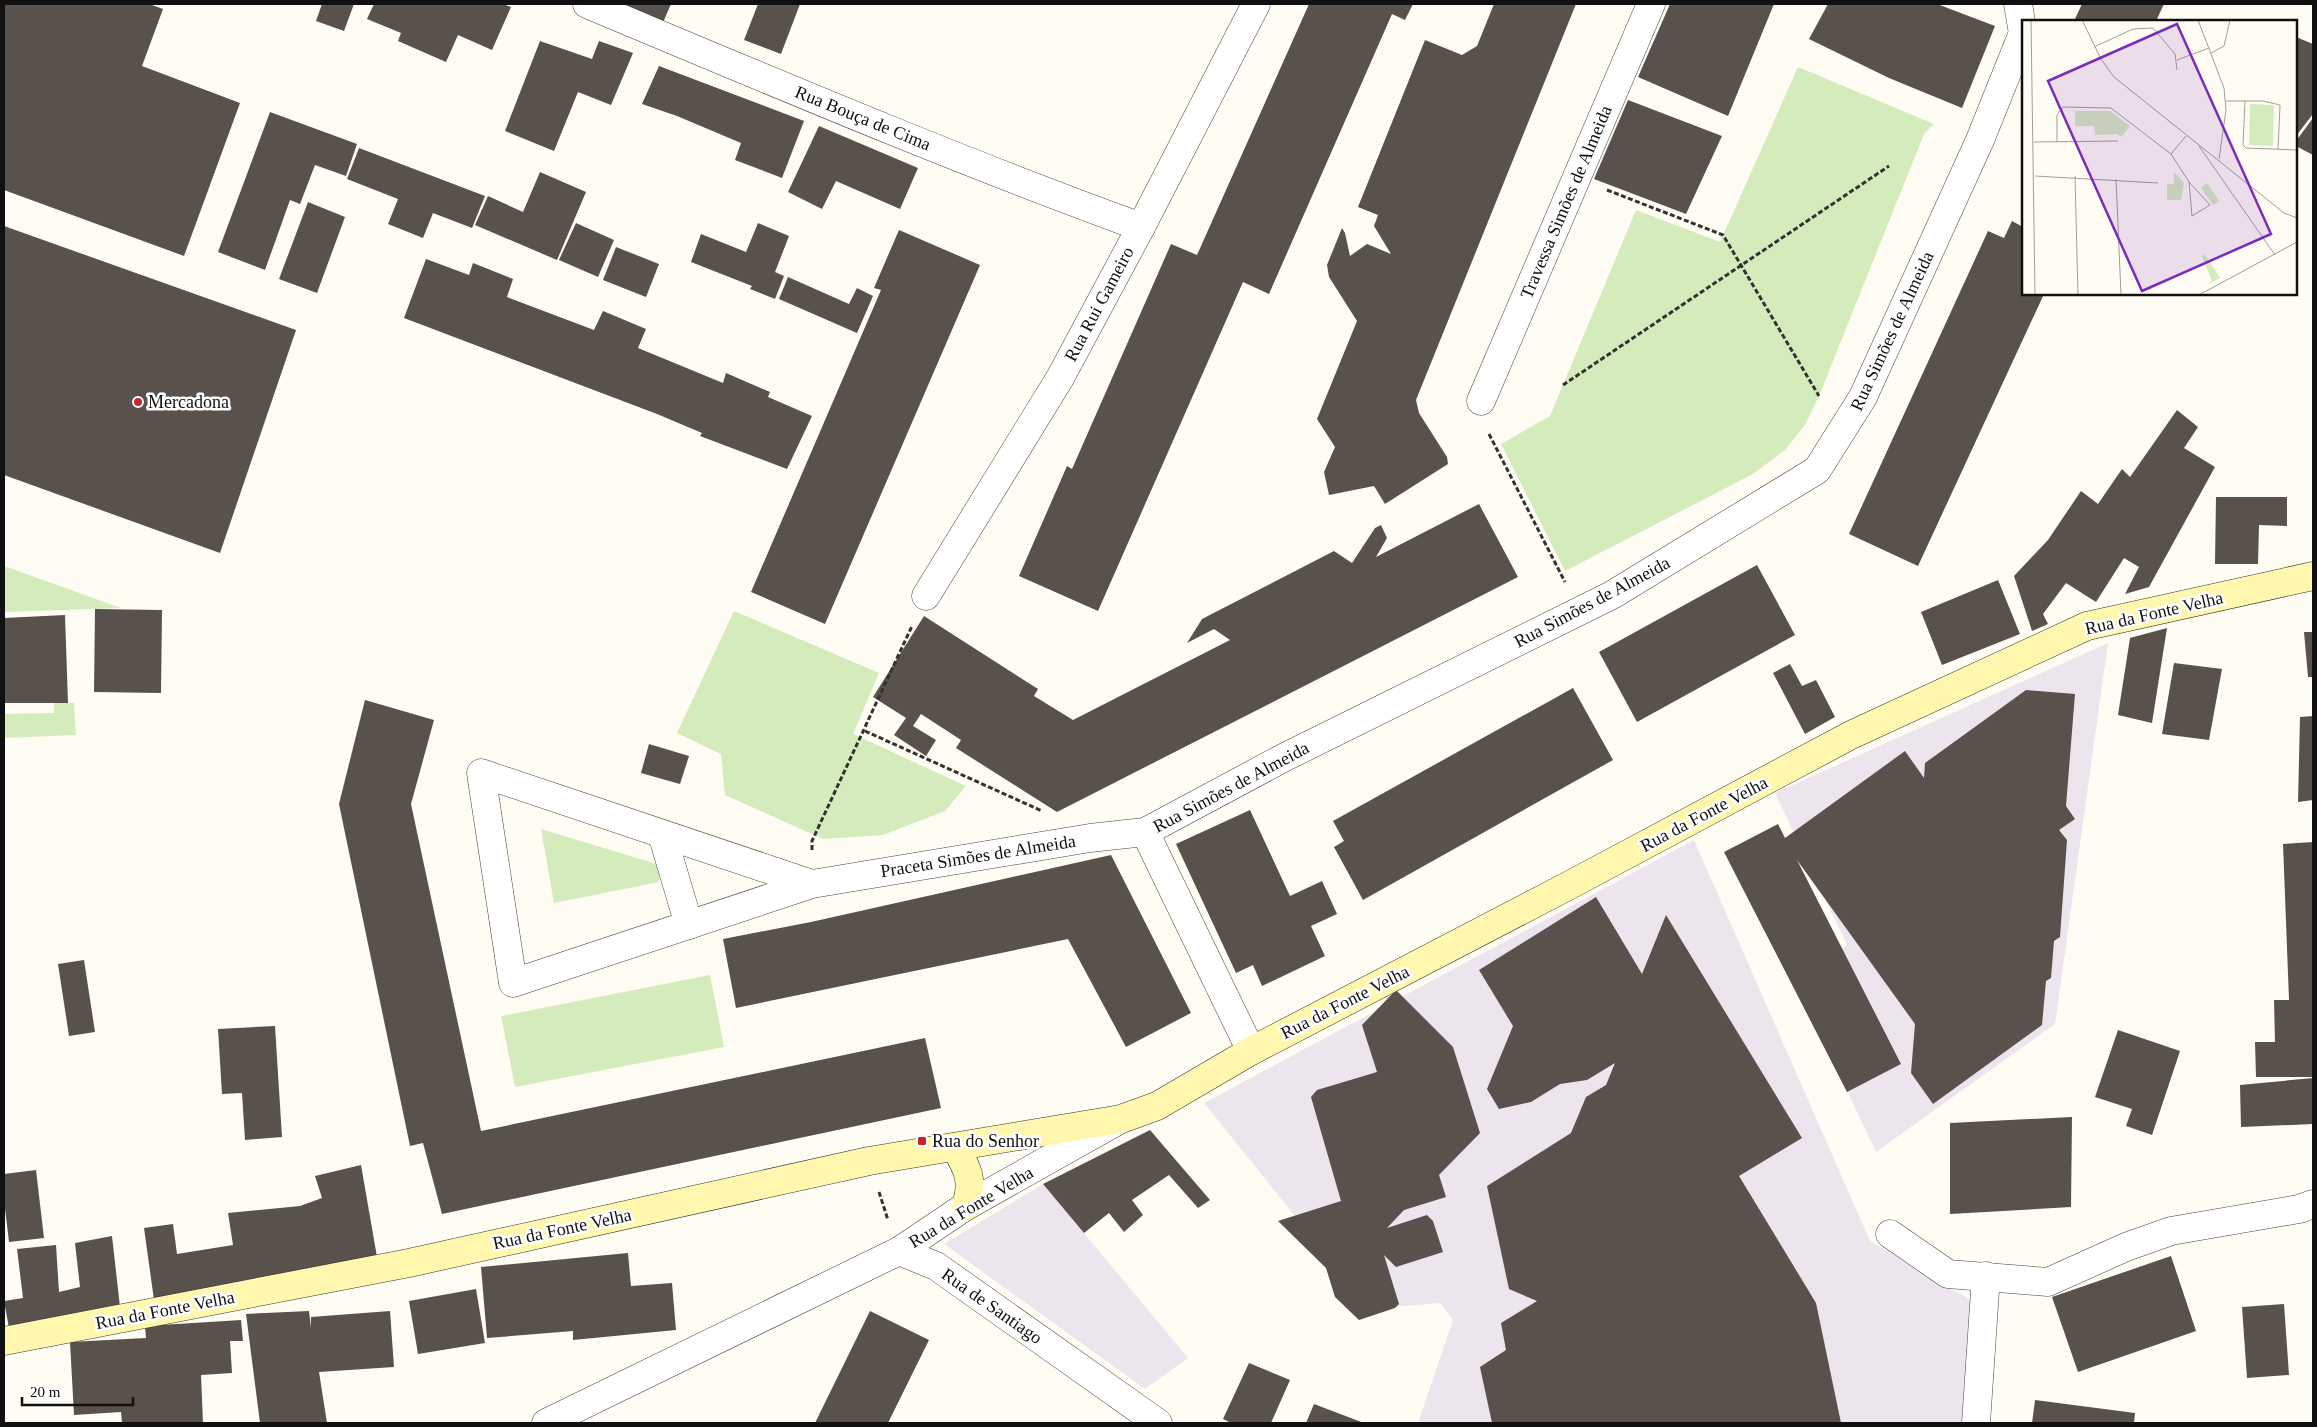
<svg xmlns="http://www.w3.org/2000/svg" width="2317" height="1427" viewBox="0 0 2317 1427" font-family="'Times New Roman',serif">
<rect width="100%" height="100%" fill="#fffdf3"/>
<!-- industrial -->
<g fill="#ede5ee">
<path d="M2108,643L2055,1024L1876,1152L1793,976L1847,945L1775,793Z"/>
<path d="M1694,840L1870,1241L1986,1309V1423H1418L1453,1320L1440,1303L1370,1309L1204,1103Z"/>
<path d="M1043,1184L1188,1358L1145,1389L944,1244Z"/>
</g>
<!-- green -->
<g fill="#d4ebbc">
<path d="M1798,67L1934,124L1924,134L1819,396L1805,425L1785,450L1753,474L1565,571L1501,444L1550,416L1636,210L1720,242Z"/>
<path d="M4,566L121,608L4,612Z"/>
<path d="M734,611L879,673L853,734L966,786L945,811L883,835L823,839L725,795L721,754L677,733Z"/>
<path d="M54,703H74L76,735L4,738V714L54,713Z"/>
<path d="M541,829L660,865L659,882L554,903Z"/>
<path d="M710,975L724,1047L515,1087L501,1016Z"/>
</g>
<!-- building -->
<g fill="#59514c">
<path d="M4,4H149L163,9L142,66L240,103L184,256L4,190Z"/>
<path d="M322,4H354L344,31L316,21Z"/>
<path d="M374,4H503L511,7L492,50L458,35L446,62L398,41L401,33L367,19Z"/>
<path d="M604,4H671L661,27Z"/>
<path d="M758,4H800L781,54L744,40Z"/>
<path d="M1309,4H1413L1405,20L1392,14L1269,294L1243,282L1098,611L1019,576L1067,466L1072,469L1171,244L1197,255Z"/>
<path d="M1494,4H1576L1416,400L1419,413L1447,457L1448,464L1385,504L1374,486L1329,495L1324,472L1335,447L1317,419L1357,321L1329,277L1327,265L1342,228L1345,233L1350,256L1367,244L1391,254L1374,226L1378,215L1358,207L1425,40L1462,55L1477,46Z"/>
<path d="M1670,4H1774L1728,116L1638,77Z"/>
<path d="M1828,4H1937L1995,26L1962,108L1889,78L1809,39Z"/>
<path d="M2082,4H2164L2156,21H2074Z"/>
<path d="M2296,37L2313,44V114L2296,136Z"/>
<path d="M540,41L592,59L599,41L633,53L611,105L578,92L554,151L505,131Z"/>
<path d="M659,66L804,121L782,178L735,160L741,143L677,116L642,104Z"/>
<path d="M1628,100L1722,136L1686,214L1594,179Z"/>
<path d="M270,112L357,144L346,176L315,165L300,204L290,200L265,270L218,252Z"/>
<path d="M2313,118V155L2296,146V141Z"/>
<path d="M819,126L918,168L900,209L836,181L822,209L788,192Z"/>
<path d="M359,148L485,196L472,228L433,213L423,238L388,224L398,199L347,179Z"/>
<path d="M540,172L586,192L557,260L475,225L488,196L523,212Z"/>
<path d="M308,202L345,217L317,293L279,279Z"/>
<path d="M2012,221L2023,227V294H2044L1918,566L1849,534L1988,231L2004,238Z"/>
<path d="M576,223L614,240L598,277L559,260Z"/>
<path d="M758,223L789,236L775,272L784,276L775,299L750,289L752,286L691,262L701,234L746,252Z"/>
<path d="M4,226L296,330L220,553L4,475Z"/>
<path d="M899,230L980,265L825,624L751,592L881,290L874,288Z"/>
<path d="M616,247L659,264L646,297L603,280Z"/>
<path d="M426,259L469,275L473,263L513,279L507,297L594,330L603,311L646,329L638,348L723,383L726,373L770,392L768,397L812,416L787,469L700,436L702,433L657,414L404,318Z"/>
<path d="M788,277L849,304L857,288L873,296L857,333L779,299Z"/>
<path d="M2177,410L2198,427L2184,448L2215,467L2149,587L2125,594L2139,567L2124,558L2096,602L2066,583L2043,614L2048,624L2032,631L2014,576L2048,540L2081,491L2098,504L2122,469L2130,477Z"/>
<path d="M2216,497H2287V526L2259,525L2258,564H2215Z"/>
<path d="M1479,504L1518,577L1057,812L956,748L961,740L921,714L913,726L936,740L926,756L894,735L906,718L873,697L924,616L1038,689L1034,696L1073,720L1230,640L1214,629L1187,643L1202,619L1334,551L1352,563L1375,528L1381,525L1387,538L1376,557Z"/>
<path d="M1757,565L1795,635L1637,722L1599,652Z"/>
<path d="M1998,580L2020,634L1942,665L1921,612Z"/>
<path d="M95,609L162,610L161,693L94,692Z"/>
<path d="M65,615L68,703H4V618Z"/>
<path d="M2167,628L2152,723L2118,715L2130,638Z"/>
<path d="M2304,632H2313V677H2308Z"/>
<path d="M2174,663L2222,669L2209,740L2162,734Z"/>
<path d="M1790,664L1802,686L1816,680L1835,717L1805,734L1773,673Z"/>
<path d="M1573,688L1613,760L1363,900L1334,847L1344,841L1333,821Z"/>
<path d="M2026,690L2075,694L2066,806L2075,819L2059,830L2067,840L2060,937L2054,941L2051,978L2046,981L2042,1025L1933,1104L1911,1073L1915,1024L1797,860L1901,1064L1847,1092L1724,852L1778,824L1785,838L1905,751L1924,778L1925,763Z"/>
<path d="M365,700L434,720L411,804L481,1131L925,1038L941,1108L442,1214L423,1143L410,1146L339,804Z"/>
<path d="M2313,716V800L2298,802L2300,717Z"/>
<path d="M649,744L689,756L680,784L641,773Z"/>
<path d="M1250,810L1290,896L1322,881L1337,914L1311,926L1325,956L1262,986L1253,965L1236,973L1176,844Z"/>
<path d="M2313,842V1077H2256L2255,1042H2275L2274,1000H2289L2283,844Z"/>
<path d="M1111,855L1191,1013L1126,1047L1068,939L736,1008L723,939L811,922Z"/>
<path d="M1596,897L1642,974L1666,915L1802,1138L1739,1176L1816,1303L1841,1423H1492L1480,1367L1506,1350L1501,1323L1537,1301L1509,1289L1487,1186L1571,1133L1586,1097L1606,1085L1615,1063L1587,1080L1560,1084L1531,1102L1499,1109L1487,1089L1513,1026L1479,970Z"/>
<path d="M84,960L95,1032L69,1036L58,964Z"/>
<path d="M1396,990L1453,1047L1480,1133L1439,1175L1446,1197L1404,1210L1387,1228L1427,1215L1433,1221L1443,1252L1396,1267L1384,1255L1399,1304L1395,1308L1359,1320L1335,1297L1326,1268L1278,1221L1341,1201L1311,1097L1317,1090L1377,1072L1362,1025Z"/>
<path d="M275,1026L282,1137L245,1140L242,1093L222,1094L218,1029Z"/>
<path d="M2118,1030L2180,1051L2152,1135L2126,1126L2132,1109L2095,1097Z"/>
<path d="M2313,1078V1124L2241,1127L2240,1085Z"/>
<path d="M2072,1117L2071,1207L1950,1214V1123Z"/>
<path d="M1150,1130L1210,1200L1198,1208L1169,1175L1132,1200L1143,1215L1124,1232L1109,1213L1084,1233L1043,1184Z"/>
<path d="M361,1165L377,1257L154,1300L144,1228L173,1224L177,1254L233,1245L228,1213L300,1206L322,1198L315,1176Z"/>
<path d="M36,1170L44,1238L9,1242L4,1200V1174Z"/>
<path d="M112,1236L120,1307L9,1328L4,1301L23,1298L17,1249L56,1245L59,1292L80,1287L75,1243Z"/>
<path d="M628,1253L631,1286L672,1283L676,1330L573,1340V1331L487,1338L481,1267Z"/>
<path d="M2171,1256L2196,1331L2078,1372L2052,1297Z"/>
<path d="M476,1289L485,1343L418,1354L409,1301Z"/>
<path d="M2284,1304L2289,1375L2247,1378L2242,1307Z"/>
<path d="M309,1311L311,1328V1317L390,1311L394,1367L319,1372L327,1423H260L246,1314Z"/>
<path d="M870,1311L929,1340L888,1423H815Z"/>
<path d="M241,1320L243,1341H230L232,1373L201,1375L203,1423H122L121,1412L74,1415L70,1342L146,1338L145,1326Z"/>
<path d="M1249,1363L1290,1380L1271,1423H1231L1223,1419Z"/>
<path d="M2035,1400L2135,1413L2134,1423H2032Z"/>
<path d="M1314,1404L1364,1423H1306Z"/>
</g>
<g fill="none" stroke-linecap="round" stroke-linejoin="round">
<defs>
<g id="street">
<path d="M587,4C771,81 954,159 1141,227"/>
<path d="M2018,4L2023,33"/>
<path d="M1481,401L1651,4"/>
<path d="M926,596L1060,378L1141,227L1256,4"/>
<path d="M1145,832L1251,1051"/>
<path d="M662,834L689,925"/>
<path d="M812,884L513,983L481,773L812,884L1090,838L1145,832L1285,757L1612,595L1817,470L1863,397L1980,140L2023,33"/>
<path d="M1890,1234L1948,1274L2048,1282L2126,1247L2171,1231L2299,1209L2313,1204"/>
<path d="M899,1251L936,1266L1158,1423"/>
<path d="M546,1423L899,1251L966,1206L1119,1120"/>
<path d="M1976,1423L1986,1276"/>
</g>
<g id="secondary">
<path d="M955,1147C968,1169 974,1181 966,1206"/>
<path d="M4,1341L409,1263L869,1161L1121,1119L1157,1106L1251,1051L1566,887L1851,735L2087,626L2313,576"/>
</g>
</defs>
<!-- street casing -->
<use href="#street" stroke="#434343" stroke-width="29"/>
<!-- secondary casing -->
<use href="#secondary" stroke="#323232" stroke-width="29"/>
<!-- path -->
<g stroke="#323232" stroke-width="3" stroke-dasharray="5 2.5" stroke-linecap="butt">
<path d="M1607,190L1723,235L1819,396"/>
<path d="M1563,385L1889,166"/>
<path d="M1489,434L1565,582"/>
<path d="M865,731L1042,811"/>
<path d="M812,850V841L912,626"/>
<path d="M879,1192L888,1220"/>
</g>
<!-- street -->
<use href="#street" stroke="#fff" stroke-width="28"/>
<!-- secondary -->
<use href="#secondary" stroke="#fff7ae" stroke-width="28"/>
</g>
<!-- markers -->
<g fill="#c3252c" stroke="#fff" stroke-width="2">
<circle cx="138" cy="402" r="5"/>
<rect x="917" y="1136" width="10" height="10" rx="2.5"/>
</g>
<g text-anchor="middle" stroke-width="5" stroke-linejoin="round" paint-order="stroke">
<!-- street labels -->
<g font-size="18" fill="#101010" stroke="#fff">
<text transform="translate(863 118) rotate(22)" y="6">Rua Bouça de Cima</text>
<text transform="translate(1566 202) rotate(-67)" y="6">Travessa Simões de Almeida</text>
<text transform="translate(1099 304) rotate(-62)" y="6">Rua Rui Gameiro</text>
<text transform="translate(1892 331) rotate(-65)" y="6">Rua Simões de Almeida</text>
<text transform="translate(1592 602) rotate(-28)" y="6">Rua Simões de Almeida</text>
<text transform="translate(2154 613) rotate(-13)" y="6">Rua da Fonte Velha</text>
<text transform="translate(1231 787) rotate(-28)" y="6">Rua Simões de Almeida</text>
<text transform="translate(1704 814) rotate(-28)" y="6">Rua da Fonte Velha</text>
<text transform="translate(978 856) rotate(-9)" y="6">Praceta Simões de Almeida</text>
<text transform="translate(1345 1002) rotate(-27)" y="6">Rua da Fonte Velha</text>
<text transform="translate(971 1207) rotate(-31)" y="6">Rua da Fonte Velha</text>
<text transform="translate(562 1229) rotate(-12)" y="6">Rua da Fonte Velha</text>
<text transform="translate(992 1306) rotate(35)" y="6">Rua de Santiago</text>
<text transform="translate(165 1310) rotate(-11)" y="6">Rua da Fonte Velha</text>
</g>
<!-- poi labels -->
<g font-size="18" fill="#101010" stroke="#fff" text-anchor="start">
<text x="148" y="408">Mercadona</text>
<text x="932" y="1147">Rua do Senhor</text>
</g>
</g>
<!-- overview -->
<g transform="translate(2022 20)">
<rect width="275" height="275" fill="#fffdf3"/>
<path d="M228,84L252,85L251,126L227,125ZM53,91H88L108,106L99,117L95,114L73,115L72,106H53ZM152,152L162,163L159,180H145V164H152ZM185,163L197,181L191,185L179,168ZM183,235L198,258L185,265L190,261L180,236Z" fill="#d4ebbc"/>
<path fill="none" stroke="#9f9e98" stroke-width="1" d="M9,0L13,275M60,0L79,39L92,57L262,193L275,198M176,0L202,68L204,90L197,139M72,27L111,9L131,8L153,34L155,50M189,33L202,26L208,0M155,40L187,28M204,81H241L258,85L256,129M223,81L221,125L224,128L275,130M12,122L96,121M35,122V95L41,87L89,88L149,134L167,162L170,196L188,185L167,162M177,126L253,235M149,134L164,116M275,155V202M13,156L136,163M53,156L56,275M94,159L99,275M177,275L275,222"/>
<path fill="#7b2cbf" fill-opacity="0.15" stroke="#7b2cbf" stroke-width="2.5" d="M155,4L249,214L120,271L26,61Z"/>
<rect width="275" height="275" fill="none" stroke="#101010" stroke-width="2.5"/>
</g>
<!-- border -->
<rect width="2317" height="1427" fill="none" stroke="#101010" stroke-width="10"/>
<!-- scale -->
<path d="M22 1397v8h111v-8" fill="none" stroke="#101010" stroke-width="2.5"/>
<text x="30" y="1397" font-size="15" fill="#101010" stroke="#ffffff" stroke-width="4" paint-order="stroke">20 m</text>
</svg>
